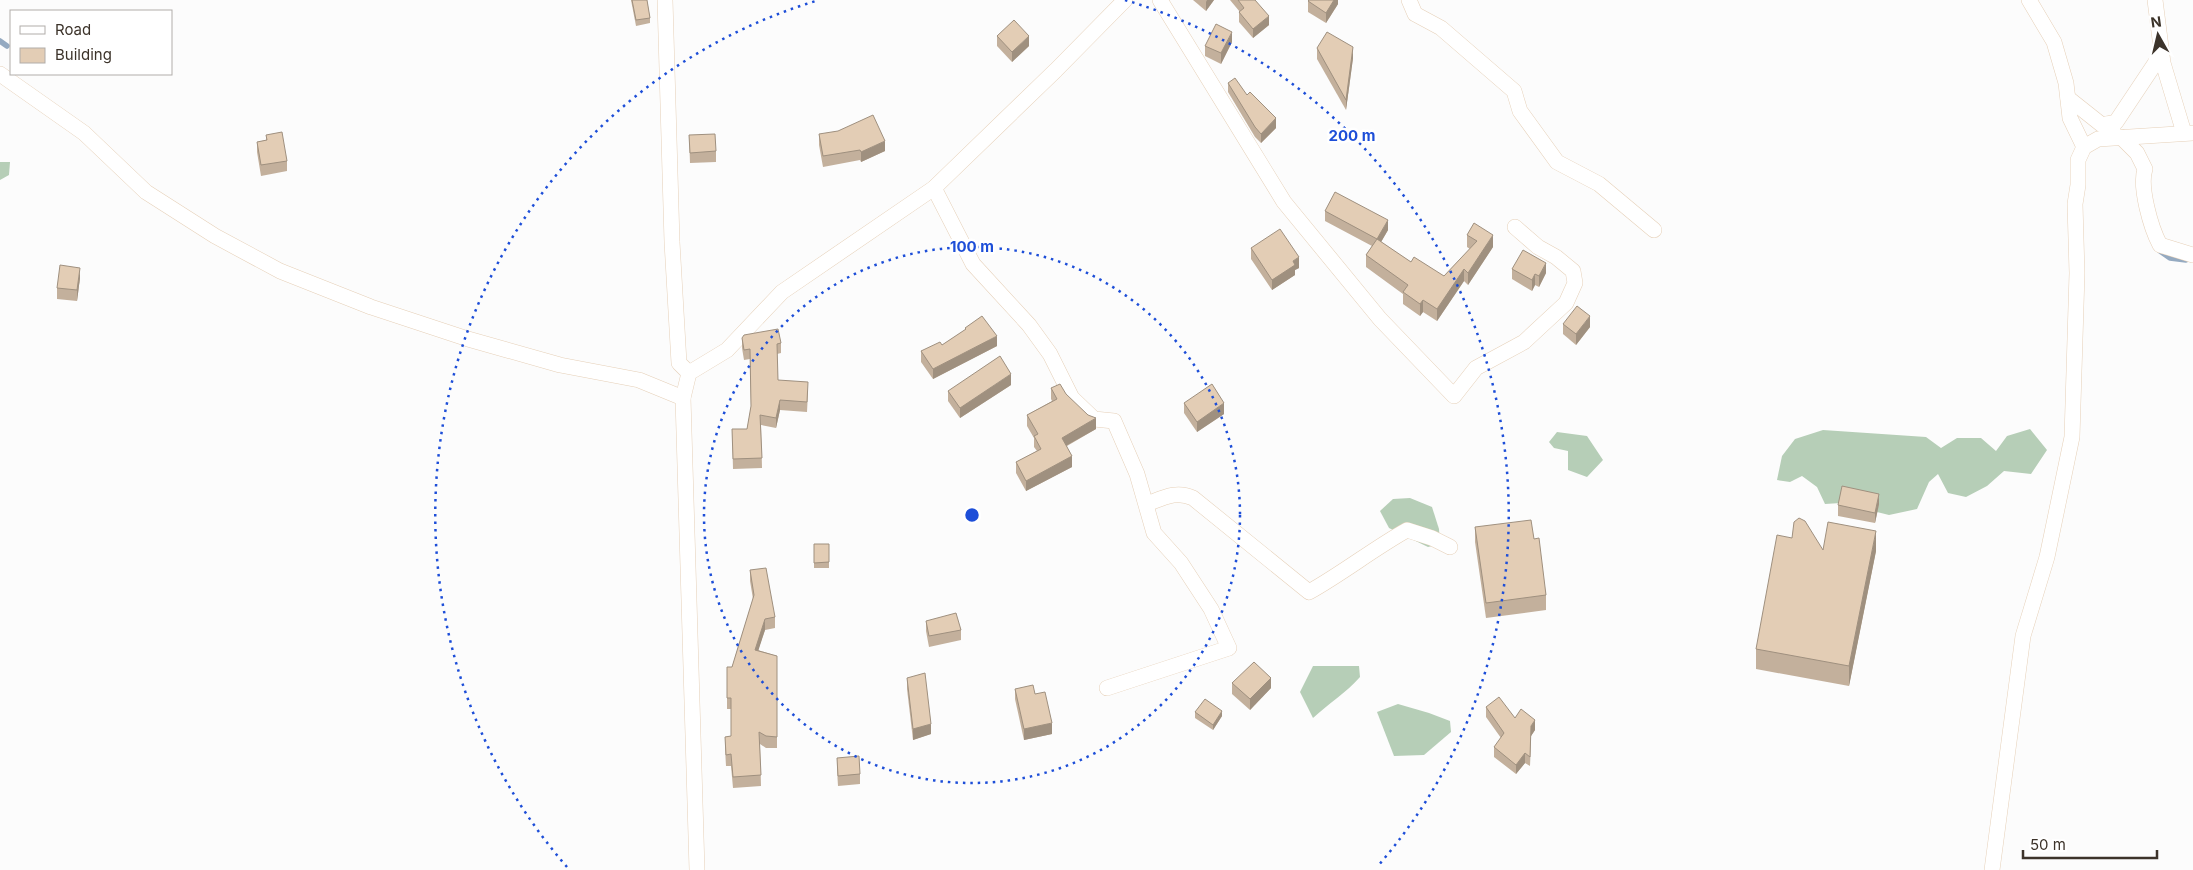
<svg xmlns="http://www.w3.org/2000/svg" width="2193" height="870" viewBox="0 0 2193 870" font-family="Inter,sans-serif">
<rect width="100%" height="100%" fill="#fcfcfc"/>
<!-- forest -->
<g fill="#b6ceb7">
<path d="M0,162H10L9,175L0,180Z"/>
<path d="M2030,429L2047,450L2031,474L2004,471L1987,486L1966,497L1948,493L1938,474L1929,482L1917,509L1889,515L1841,503L1825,504L1817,487L1802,476L1790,482L1777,480L1782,456L1795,439L1823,430L1926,437L1941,448L1957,438H1981L1996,451L2007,436Z"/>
<path d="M1557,432L1587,436L1603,460L1587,477L1568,470V451L1554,448L1549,442Z"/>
<path d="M1410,498L1432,507L1439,529L1440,544L1428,547L1389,528L1380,511L1393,499Z"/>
<path d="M1313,666H1359L1360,677C1346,693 1328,704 1313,718L1300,692Z"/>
<path d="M1398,704L1429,713L1450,721L1451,732L1424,755L1394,756L1377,712Z"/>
</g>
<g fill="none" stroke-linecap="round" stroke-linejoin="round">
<!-- stream -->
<g stroke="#95aac1" stroke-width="5.5">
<path d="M0,41L7,46"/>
<path d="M2160,251L2170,258L2186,260"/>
</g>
<defs>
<g id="minor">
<path d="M665,0L672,242L679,363L689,373"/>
<path d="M1160,0L1284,202L1380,319L1454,396L1476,368L1524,342L1566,303L1575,283L1573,271L1556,257L1538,247L1515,227"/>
<path d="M1409,0L1415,14L1441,28L1514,91L1520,111L1557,162L1599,184L1654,230"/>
<path d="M2029,0L2054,42L2066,83L2070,118L2084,147"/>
<path d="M2155,0L2163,63L2184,133"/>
<path d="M0,74L84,133L146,192L215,236L280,271L371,307L468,339L560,365L639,380L683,398"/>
<path d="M2068,98L2102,125L2106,124L2113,128"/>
<path d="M2106,124L2116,122L2162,53"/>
<path d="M2121,137L2137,153L2145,169C2139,187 2151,228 2160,245L2193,255"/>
<path d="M934,188L973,264L1029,325L1050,354L1072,398L1094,419L1114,421L1137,474L1154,533L1181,563L1211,609L1229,648L1107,688"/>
<path d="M1147,504C1163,498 1176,490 1193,498L1309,592C1343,573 1373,549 1407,530L1432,538L1450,547"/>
<path d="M697,870L683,398L689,373L727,350L782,292L934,188L1056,70L1125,0"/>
<path d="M1992,870L2023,636L2047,557L2072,437L2077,273L2075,204L2078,185V160L2084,147L2098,139L2193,133"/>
</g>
</defs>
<!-- minor casing -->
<use href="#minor" stroke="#e6d0b8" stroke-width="16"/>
<!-- minor -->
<use href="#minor" stroke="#fff" stroke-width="15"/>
</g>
<!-- wall -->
<g fill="#c3b09c">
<path d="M631,0H647L650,18V23L636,26Z"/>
<path d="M1193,0H1214L1206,11Z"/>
<path d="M1230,0H1255L1269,25L1253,38L1239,22V12H1240Z"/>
<path d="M1338,0V4L1326,23L1308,12V1Z"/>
<path d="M997,36L1029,46L1012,62L997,46Z"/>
<path d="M1232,42L1221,64L1205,56V46Z"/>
<path d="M1317,48L1353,58L1346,110L1317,59Z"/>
<path d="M1228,83L1247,95L1276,128L1261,143L1255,137L1228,92Z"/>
<path d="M819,134L885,151L861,162L860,160L823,167L819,145Z"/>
<path d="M266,135L287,161V171L261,176L257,152V142L266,140Z"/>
<path d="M689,135L716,151V162L690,163Z"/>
<path d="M1325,211L1388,230L1381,242L1411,262L1444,276L1470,249L1467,247V235L1493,247L1468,285L1464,281L1437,321L1423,312L1420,316L1403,304V294L1366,267V255L1372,246L1325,221Z"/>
<path d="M1251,248L1299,268L1295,270V275L1272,290L1251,259Z"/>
<path d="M1512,269L1546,273L1539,287L1535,285L1532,291L1512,279Z"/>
<path d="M80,278L77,301L57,299V288Z"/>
<path d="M1563,324L1590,327L1576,345L1563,334Z"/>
<path d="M965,328L997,346L933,379L921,362V351L942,345L965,330Z"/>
<path d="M742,338L781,343V353L777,354L778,380L808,392L807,412L780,410L776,428L761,425L762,468L733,469L732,429H747L751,407L750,359L744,360L742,348Z"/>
<path d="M1011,385L960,418L948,401V391Z"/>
<path d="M1051,388L1066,394L1096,429L1067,446L1072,467L1026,491L1016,473V462L1037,451L1034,447V438L1027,426V415L1052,401L1051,399Z"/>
<path d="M1184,403L1224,414L1197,432L1184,413Z"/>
<path d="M1879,504L1875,523L1838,516V505Z"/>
<path d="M1475,527L1534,539L1546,595V610L1486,618L1475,542Z"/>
<rect x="814" y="544" width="15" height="24"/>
<path d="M1823,550L1876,551L1849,686L1756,669V649Z"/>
<path d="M750,570L775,617V628L765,630L758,650L777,656V748H766L760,744L761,786L733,788L731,766H726L725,748V737L731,736V709H727V667H732L753,599L750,581Z"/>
<path d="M926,621L961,630V640L929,647L926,631Z"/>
<path d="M907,678L931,734L913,740L907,689Z"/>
<path d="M1232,683L1271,688L1250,710L1232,694Z"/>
<path d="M1015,689L1035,694L1052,734L1024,740L1015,699Z"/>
<path d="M1486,707L1515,718L1535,730L1531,736L1530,766L1525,763L1516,774L1494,757V747L1501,738L1486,717Z"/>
<path d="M1195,712L1222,716L1213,730L1195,718Z"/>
<path d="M837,758L860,774V784L838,786L837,769Z"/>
</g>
<!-- shaded-wall -->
<g fill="#9f907f">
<path d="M1207,0H1214L1206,11V2Z"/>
<path d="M1334,0H1338V4L1326,23V13Z"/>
<path d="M1269,16V25L1253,38V29Z"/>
<path d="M1232,32V42L1221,64V53Z"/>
<path d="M1029,36V46L1012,62V52Z"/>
<path d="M1353,47V58L1346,110V100Z"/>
<path d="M1276,118V128L1261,143V134Z"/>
<path d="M885,141V151L861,162V152Z"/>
<path d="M1388,220V230L1377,249V239Z"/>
<path d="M1493,235V247L1468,285V273Z"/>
<path d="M1299,257V268L1295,270V275L1272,290V280L1293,261Z"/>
<path d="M1546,263V273L1539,287V276Z"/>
<path d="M80,268V278L77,301V290Z"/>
<path d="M1464,269V281L1437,321V309Z"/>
<path d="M1535,274V285L1532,291V280Z"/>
<path d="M1423,300V312L1420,316V304Z"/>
<path d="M1590,316V327L1576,345V334Z"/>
<path d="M997,336V346L933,379V369Z"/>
<path d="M1011,374V385L960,418V408Z"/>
<path d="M780,400V410L776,428V418Z"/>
<path d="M1224,403V414L1197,432V422Z"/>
<path d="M1096,418V429L1062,448V438Z"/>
<path d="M1072,456V467L1026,491V481Z"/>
<path d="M1879,494V504L1875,523V513Z"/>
<path d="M1876,531V551L1849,686V666Z"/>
<path d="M765,619V630L755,661V650Z"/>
<path d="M1271,678V688L1250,710V699Z"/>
<path d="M1222,711V716L1213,730V725Z"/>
<path d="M1535,720V730L1531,736L1530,766L1531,726Z"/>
<path d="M1052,723V734L1024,740V729Z"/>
<path d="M931,724V734L913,740V729Z"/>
<path d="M1525,753V763L1516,774V765Z"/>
</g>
<!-- building -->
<g fill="#e3cdb5" stroke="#9f907f">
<path d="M632,0H647L650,18L636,20Z"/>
<path d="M1238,0H1255L1269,16L1253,29L1239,12L1244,8Z"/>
<path d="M1309,0H1334L1326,13L1308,1Z"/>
<path d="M1014,20L1029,36L1012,52L997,36Z"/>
<path d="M1216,24L1232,32L1221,53L1205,46Z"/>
<path d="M1327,32L1353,47L1346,100L1317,48Z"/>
<path d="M1235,78L1247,95L1250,92L1276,118L1261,134L1255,127L1228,83Z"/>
<path d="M873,115L885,141L861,152L860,150L823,156L819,134L838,131Z"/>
<path d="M282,132L287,161L261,165L257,142L267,140L266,135Z"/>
<path d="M715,134L716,151L690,153L689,135Z"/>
<path d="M1335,192L1388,220L1377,239L1325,211Z"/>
<path d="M1474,223L1493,235L1468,273L1464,269L1437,309L1423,300L1420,304L1403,292L1408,285L1366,255L1377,239L1411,262L1414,257L1444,276L1477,241L1467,235Z"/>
<path d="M1280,229L1299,257L1293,261L1295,265L1272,280L1251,248Z"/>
<path d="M1523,250L1546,263L1539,276L1535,274L1532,280L1512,269Z"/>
<path d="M60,265L80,268L77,290L57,288Z"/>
<path d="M1577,306L1590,316L1576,334L1563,324Z"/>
<path d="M982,316L997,336L933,369L921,351L940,342L942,345L966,329L965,328Z"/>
<path d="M778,329L781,343L777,344L778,380L808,382L807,402L780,400L776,418L760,415L762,458L733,459L732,429H747L751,406L750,349L744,350L742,338L744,335Z"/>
<path d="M1000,356L1011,374L960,408L948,391Z"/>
<path d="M1060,384L1066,394L1088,415L1096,418L1062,438L1072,456L1026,481L1016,462L1041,449L1034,436L1038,434L1027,415L1057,399L1051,388Z"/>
<path d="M1212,384L1224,403L1197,422L1184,403Z"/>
<path d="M1842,486L1879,494L1875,513L1838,505Z"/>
<path d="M1799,518L1805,521L1823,550L1828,522L1876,531L1849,666L1756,649L1777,535L1792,538L1794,522Z"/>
<path d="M1531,520L1534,539L1539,538L1546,595L1486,603L1475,527Z"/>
<path d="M814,544H829V562L814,563Z"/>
<path d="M766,568L775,617L765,619L755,650L777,656V737L766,736L759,732L761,775L733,777L731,754L726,755L725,737L731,736V698H727V667H732L754,595L750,570Z"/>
<path d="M956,613L961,630L929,636L926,621Z"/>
<path d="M1254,662L1271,678L1250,699L1232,683Z"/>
<path d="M925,673L931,724L913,729L907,678Z"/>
<path d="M1033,685L1035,694L1045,692L1052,723L1024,729L1015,689Z"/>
<path d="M1499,697L1515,718L1521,709L1535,720L1531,726L1530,757L1525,753L1516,765L1494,747L1504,733L1486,707Z"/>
<path d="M1205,699L1222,711L1213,725L1195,712Z"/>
<path d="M859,756L860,774L838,776L837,758Z"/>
</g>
<!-- distance rings -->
<g fill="none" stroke="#1d4ed8" stroke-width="2.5" stroke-dasharray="2.5 5">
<circle cx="972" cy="515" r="268"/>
<path d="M567 867A537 537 0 0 1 819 0M1125 0A537 537 0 0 1 1377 867"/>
</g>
<circle cx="972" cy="515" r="8" fill="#1d4ed8" stroke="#fff" stroke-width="2.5"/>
<g font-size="15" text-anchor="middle" font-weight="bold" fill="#1d4ed8" stroke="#fff" stroke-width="5" stroke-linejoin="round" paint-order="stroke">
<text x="1352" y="141">200 m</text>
<text x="972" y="252">100 m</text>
</g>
<!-- legend -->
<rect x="10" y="10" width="162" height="65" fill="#ffffff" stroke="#b1adaa"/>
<rect x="20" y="26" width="25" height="8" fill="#ffffff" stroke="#b1adaa"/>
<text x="55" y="35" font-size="15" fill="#3c332a">Road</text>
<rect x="20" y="48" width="25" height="15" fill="#e3cdb5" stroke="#b1adaa"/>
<text x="55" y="60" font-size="15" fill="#3c332a">Building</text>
<!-- north arrow -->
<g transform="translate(2158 35) rotate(352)" stroke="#ffffff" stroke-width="4" paint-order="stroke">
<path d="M0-4L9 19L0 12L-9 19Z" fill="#3c332a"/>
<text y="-8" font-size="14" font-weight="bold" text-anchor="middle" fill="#3c332a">N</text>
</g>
<!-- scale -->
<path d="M2023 850v8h134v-8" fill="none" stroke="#3c332a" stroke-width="2.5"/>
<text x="2030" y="850" font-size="15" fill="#3c332a" stroke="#ffffff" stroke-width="4" paint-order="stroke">50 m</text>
</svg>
